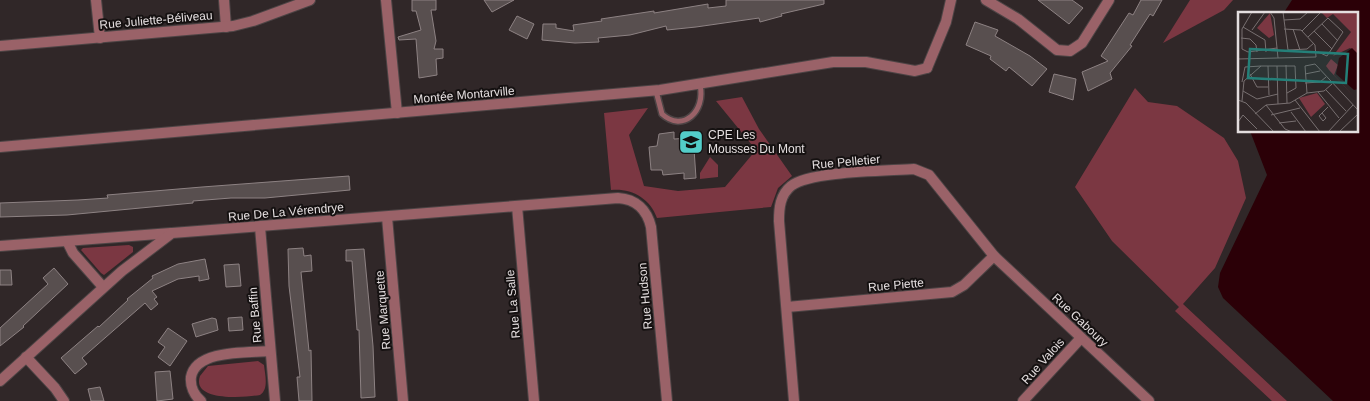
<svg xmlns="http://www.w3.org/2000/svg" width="1370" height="401" viewBox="0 0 1370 401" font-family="Arial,sans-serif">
<rect width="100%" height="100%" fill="#302728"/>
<!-- green -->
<g fill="#7b3742">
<path d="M1190,0H1233L1224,10L1163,43Z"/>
<path d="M1135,88L1148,102L1177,106L1224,138L1238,161L1246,198L1215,268L1183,304L1287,401H1272L1175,311L1179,307L1112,241L1075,187Z"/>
<path d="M742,97L759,129L792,176L778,188L771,207L657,218C650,198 631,188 611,190L604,113L648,108L629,135L644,186L678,191L725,187L756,150L716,101Z"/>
<path d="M710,157L718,165V177L700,179V173Z"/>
<path d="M129,245L133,247V252L104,275L101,273L81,250L83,248Z"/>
<path d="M258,361L264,365C265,375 269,389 260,395C243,398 191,401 200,376L208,366Z"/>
</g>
<!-- water -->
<path fill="#2b0007" d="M1292,0H1370V401H1333L1223,298L1218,287L1220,273L1267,175L1250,131H1356V14H1283Z"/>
<!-- building -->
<g fill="#584f4f" stroke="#8d8283">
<path d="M412,0H436V10H431L436,41L434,49H443V58L436,59L437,75L419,78L416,39L399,40L398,37L421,30L416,11H412Z"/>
<path d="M484,0H514L492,12Z"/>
<path d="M726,0H824V4L781,14L782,16L760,22L759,18L696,27L667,30L666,26L630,35L598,38L599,42L575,43L542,40L543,24H556V28L574,31L573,25L602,21L601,19L654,11V13L708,4V8L726,6Z"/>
<path d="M1038,0H1072L1083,8L1069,24Z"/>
<path d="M1141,0H1162L1153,16L1150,14L1130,45L1132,46L1110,73L1112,79L1088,91L1082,72L1108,61L1101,56L1129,13L1133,15Z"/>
<path d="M517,16L534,24L527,39L509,30Z"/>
<path d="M975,22L998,30L995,36L1030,56L1047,69L1032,86L1009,67L1006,71L990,59L991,56L966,45Z"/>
<path d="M1054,74L1076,79L1073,100L1049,92Z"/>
<path d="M674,132V139L690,138L691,149H694L696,178L684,179V173L663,175L662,170H651L649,147L657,146L659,134Z"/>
<path d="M349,176L350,190L265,198H231L193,201V203L67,215L0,217V203L78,200L108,198L107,195L202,187Z"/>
<path d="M303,248L304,256L311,255L312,271L301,272L309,351L311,350L312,401H299L297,377H300L289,286L288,249Z"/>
<path d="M364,249L373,346L375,397L361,398L359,330H357L352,261H346V250Z"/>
<path d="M205,259L209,279L199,281V276L178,279L152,291L157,297L154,299L158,304L151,310L145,303L82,358L87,364L75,374L61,358L98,326L99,327L128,300L127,299L153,278L152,276L178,264Z"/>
<path d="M239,264L241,286L226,287L224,265Z"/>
<path d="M54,268L68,284L23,326L24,327L0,346V328L48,284L43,278Z"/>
<path d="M0,270H11L12,285H0Z"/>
<path d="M242,317L243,330L229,331L228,318Z"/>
<path d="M212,318L216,319L218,330L196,337L192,324Z"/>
<path d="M168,328L187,341L170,366L158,357L165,347L158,342Z"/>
<path d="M170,371L173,399L157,401L155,372Z"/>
<path d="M100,387L104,401H91L88,389Z"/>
</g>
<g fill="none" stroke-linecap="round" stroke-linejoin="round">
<defs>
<path id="service" d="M656,91L662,114C683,133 706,111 700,85"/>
<g id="minor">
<path d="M96,0L100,38"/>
<path d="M224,0L226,27"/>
<path d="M386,0L397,113"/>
<path d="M986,0L1018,19L1057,50L1070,51L1082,43L1109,0"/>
<path d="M0,46L233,26L253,21L310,0"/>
<path d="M927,68L946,22L951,0"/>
<path d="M517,206L534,401"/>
<path d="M387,217L403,401"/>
<path d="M260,227L275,401"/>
<path d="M67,241L73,253L103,287"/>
<path d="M0,246L171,233"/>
<path d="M787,307L952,292L964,285L994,256"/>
<path d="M26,357L55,388L64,401"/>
<path d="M0,381L122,271L172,233L618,198C636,199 647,210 651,227L667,401"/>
<path d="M201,401C194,395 190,386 191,377C196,349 249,353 270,351"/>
<path d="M794,401L779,221C779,208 780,195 791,186C810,171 887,171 914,169L929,175L994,256L1149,401"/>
<path d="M1023,401L1081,338"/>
</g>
<path id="tertiary" d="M0,147L660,90L833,62H866L915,71L927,68"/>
</defs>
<!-- service casing -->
<use href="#service" stroke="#4d4445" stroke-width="8"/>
<!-- minor casing -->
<use href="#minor" stroke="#4d4445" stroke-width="12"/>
<!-- tertiary casing -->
<use href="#tertiary" stroke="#4d4445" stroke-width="12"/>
<!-- service -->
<use href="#service" stroke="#9a6268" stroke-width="5"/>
<!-- minor -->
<use href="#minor" stroke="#9a6268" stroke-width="10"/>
<!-- tertiary -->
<use href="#tertiary" stroke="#9a6268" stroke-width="10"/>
</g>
<!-- icons -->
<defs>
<symbol id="school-square" viewBox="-11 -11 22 22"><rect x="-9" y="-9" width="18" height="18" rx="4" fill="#53cdc9" stroke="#151111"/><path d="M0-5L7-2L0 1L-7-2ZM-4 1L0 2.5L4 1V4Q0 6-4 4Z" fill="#111"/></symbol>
</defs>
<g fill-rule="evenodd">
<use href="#school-square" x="677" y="128" width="28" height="28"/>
</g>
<g text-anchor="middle" stroke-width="4" stroke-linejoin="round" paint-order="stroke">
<!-- street labels -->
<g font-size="12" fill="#e4dedf" stroke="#151111">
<text transform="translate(156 20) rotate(-5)" y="4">Rue Juliette-Béliveau</text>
<text transform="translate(464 95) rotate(-5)" y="4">Montée Montarville</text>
<text transform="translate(846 162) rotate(-5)" y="4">Rue Pelletier</text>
<text transform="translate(286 212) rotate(-5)" y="4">Rue De La Vérendrye</text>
<text transform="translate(896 285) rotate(-5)" y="4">Rue Piette</text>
<text transform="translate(645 296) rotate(-95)" y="4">Rue Hudson</text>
<text transform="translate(513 304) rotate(-95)" y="4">Rue La Salle</text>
<text transform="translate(383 310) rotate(-95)" y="4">Rue Marquette</text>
<text transform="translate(255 315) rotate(-95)" y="4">Rue Baffin</text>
<text transform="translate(1080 320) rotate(43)" y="4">Rue Gaboury</text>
<text transform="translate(1043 361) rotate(-48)" y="4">Rue Valois</text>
</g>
<!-- poi labels -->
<g font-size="12" fill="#e4dedf" stroke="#151111" text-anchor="start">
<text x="708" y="139">CPE Les<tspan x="708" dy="14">Mousses Du Mont</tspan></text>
</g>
</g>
<!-- overview -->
<g transform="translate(1238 12)">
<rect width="120" height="120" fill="#302728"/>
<path d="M83,0H120V42L112,36L95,44L113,20L95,2L89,6ZM32,1L36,23L31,26L19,16ZM93,47L100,53L96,63L120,89L91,58L88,54ZM79,81L87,92L73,105L61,86Z" fill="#7b3742"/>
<path d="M114,36L120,42V77L116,78L98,62L101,46Z" fill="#2b0007"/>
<path fill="none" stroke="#787071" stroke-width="1" d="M14,0L4,17V37L10,40L39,36M32,0L36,6L40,46M45,0L50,38L69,37L76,31M46,8L62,7L70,0M84,12L100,29M5,15L27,28L28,40M55,17L62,38M14,18L27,0M64,19L83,0M76,19L94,37M70,25L90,6L105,20L89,44L80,40M3,26L12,27L18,33L19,40M0,47L78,45L77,33L63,18L46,17M48,53L49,91M30,54L31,83M39,54L40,92M12,62L19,75H30M67,62L82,59M4,70L7,55L23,54M67,71L82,70L88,65M88,78L108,99M5,79L19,87L40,82M80,80L101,106M69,81L67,54L77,52L120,98M0,88L8,91L36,120M57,88L82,120M4,89L6,69L23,54H57L58,76L49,81M28,93L47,117L54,120M53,100L68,120M84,101L88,106L85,109L81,104L90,95M17,102L28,93L52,91L69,81L86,79L94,72M33,103L62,96M0,110L5,103L19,117M41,111L58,109M90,120L115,93M101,120L120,102"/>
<path fill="#248079" fill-opacity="0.15" stroke="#248079" stroke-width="2.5" d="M12,37L110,42L108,71L10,66Z"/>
<rect width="120" height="120" fill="none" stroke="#e4dedf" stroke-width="2.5"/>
</g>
</svg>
